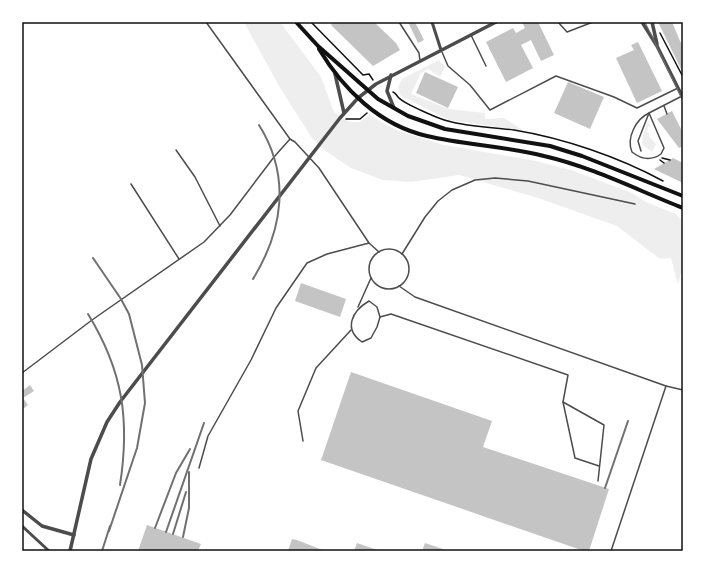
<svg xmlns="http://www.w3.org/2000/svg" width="705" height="573" viewBox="0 0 705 573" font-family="Montserrat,sans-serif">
<rect width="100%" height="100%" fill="#fff"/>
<!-- green -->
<g fill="#eee">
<path d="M244,22H280L321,77L334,112L349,122H360L369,115L396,130L444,145L536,161L571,170L632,193L646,202L676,214L683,222V264L678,285L671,258L660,259L617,226L538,198L459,175L411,182L383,180L351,168L324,150L312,138L279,86Z"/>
<path d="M439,60L445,67L440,77L428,69L421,73L411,94L449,109L485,113V119L504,118L524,131L449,120L401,96L398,87L402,79Z"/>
<path d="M648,121L651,127L648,126L647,132L650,134L649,136L656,144L652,152L642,144L643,134Z"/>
</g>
<!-- building -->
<g fill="#c4c4c4">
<path d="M334,22H374L396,43L400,50L373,66L331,25Z"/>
<path d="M408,22H415L424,40L418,43Z"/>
<path d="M522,22H538L554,55L541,61L531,40L521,45L533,68L506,82L486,42L513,28L516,33L525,28Z"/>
<path d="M658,22H672L683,48V73Z"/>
<path d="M638,42L662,91L637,103L616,58L634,50L631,45Z"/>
<path d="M425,72L458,87L448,108L416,93Z"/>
<path d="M568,82L604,97L590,129L554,113Z"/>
<path d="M672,111L683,133V146L679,148L657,119Z"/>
<path d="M673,158L683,163V183L654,169Z"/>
<path d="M301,283L346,299L340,317L295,301Z"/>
<path d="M351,372L492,421L483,447L609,489L589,551H584L321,460Z"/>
<path d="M30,385L34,391L23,398L28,405L22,410V391Z"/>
<path d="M147,525L201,544L198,551H138Z"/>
<path d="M292,539L297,540L325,551H288Z"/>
<path d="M357,543L380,551H354Z"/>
<path d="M425,543L449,551H422Z"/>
</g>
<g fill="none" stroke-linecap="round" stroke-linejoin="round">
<!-- path -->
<g stroke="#111" stroke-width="1.5">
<path d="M311,22L363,75L369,74L373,80"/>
<path d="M660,33L683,77"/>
<path d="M393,92C396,93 396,95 399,98C405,104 439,119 448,121C469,127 492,127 514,130C563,138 619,157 663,181"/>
<path d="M346,119H360L367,113"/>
<path d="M662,158L670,160"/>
<path d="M660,160L664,163"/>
</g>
<!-- service -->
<g stroke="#4c4c4c" stroke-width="1.5">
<path d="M206,22L290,139"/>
<path d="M399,22L419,53L420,61"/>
<path d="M558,22L567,32L593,22"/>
<path d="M471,35L486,66"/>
<path d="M442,52L448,66L470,85L490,110L556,76L614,97L637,108L678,88"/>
<path d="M664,106L667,114"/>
<path d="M649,113L664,148L661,154C651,161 642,160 632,152C626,138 636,119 649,113Z"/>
<path d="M176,150L195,177L220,226"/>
<path d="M641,151L638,141L649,113L682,96"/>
<path d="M131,184L179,259"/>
<circle cx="389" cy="269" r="20"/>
<path d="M402,254L425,217L438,201L452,190L475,180L495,178L528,181L635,204"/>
<path d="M399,286L415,297L666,386L611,551"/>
<path d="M369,301L377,307L380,317L377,327L371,338L362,342C343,329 352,311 369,301Z"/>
<path d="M358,307L371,278"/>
<path d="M380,317L391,314L568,375L563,402L604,425L598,481"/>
<path d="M22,373L92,320L204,242L230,215L274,157L290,139L295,142L319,168L369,243L379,252"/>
<path d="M666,386L683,390"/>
<path d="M563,402L575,458L599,466"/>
<path d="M303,441L298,411L316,368L351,330"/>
<path d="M199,468L208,436L251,360L276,308L307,263L327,254L369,243"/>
</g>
<!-- minor -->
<g stroke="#4c4c4c" stroke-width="3">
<path d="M432,22L441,50"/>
<path d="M22,526L49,551"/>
</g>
<!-- tertiary -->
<g stroke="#4c4c4c" stroke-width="3.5">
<path d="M642,22L657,46L683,98"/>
<path d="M652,22L657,44"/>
<path d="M335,74L344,113"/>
<path d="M391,75L387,91L394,108"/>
<path d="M22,510L42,526L74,535"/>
<path d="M70,551L91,459L107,422L120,402L340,118L358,98L376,84L496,22"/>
</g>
<!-- secondary -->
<g stroke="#111" stroke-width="4">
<path d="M296,22L318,46L378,99L408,116L445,129L550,146L582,156L683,196"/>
<path d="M319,49C343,89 379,125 427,136C465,145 505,146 544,156C592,167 637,190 683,208"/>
</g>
<!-- tram -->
<path stroke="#707070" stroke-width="1" d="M645,22L683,101"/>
<!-- rail -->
<g stroke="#707070" stroke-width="2">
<path d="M93,258L121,299L129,314L142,365L145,403L137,448L109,531"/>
<path d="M253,279C283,230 291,176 259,125"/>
<path d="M88,314C123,371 130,420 120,485"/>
<path d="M605,488L628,421"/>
<path d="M155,528L176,473L190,449"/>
<path d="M166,532L204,423"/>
<path d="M173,534L186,492"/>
<path d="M183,537L189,508V472"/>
<path d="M102,551L110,526"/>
</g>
</g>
<!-- border -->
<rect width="705" height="573" fill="none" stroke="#ffffff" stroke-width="46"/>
<rect x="23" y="23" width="659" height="527" fill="none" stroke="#111" stroke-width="1.5"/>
</svg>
